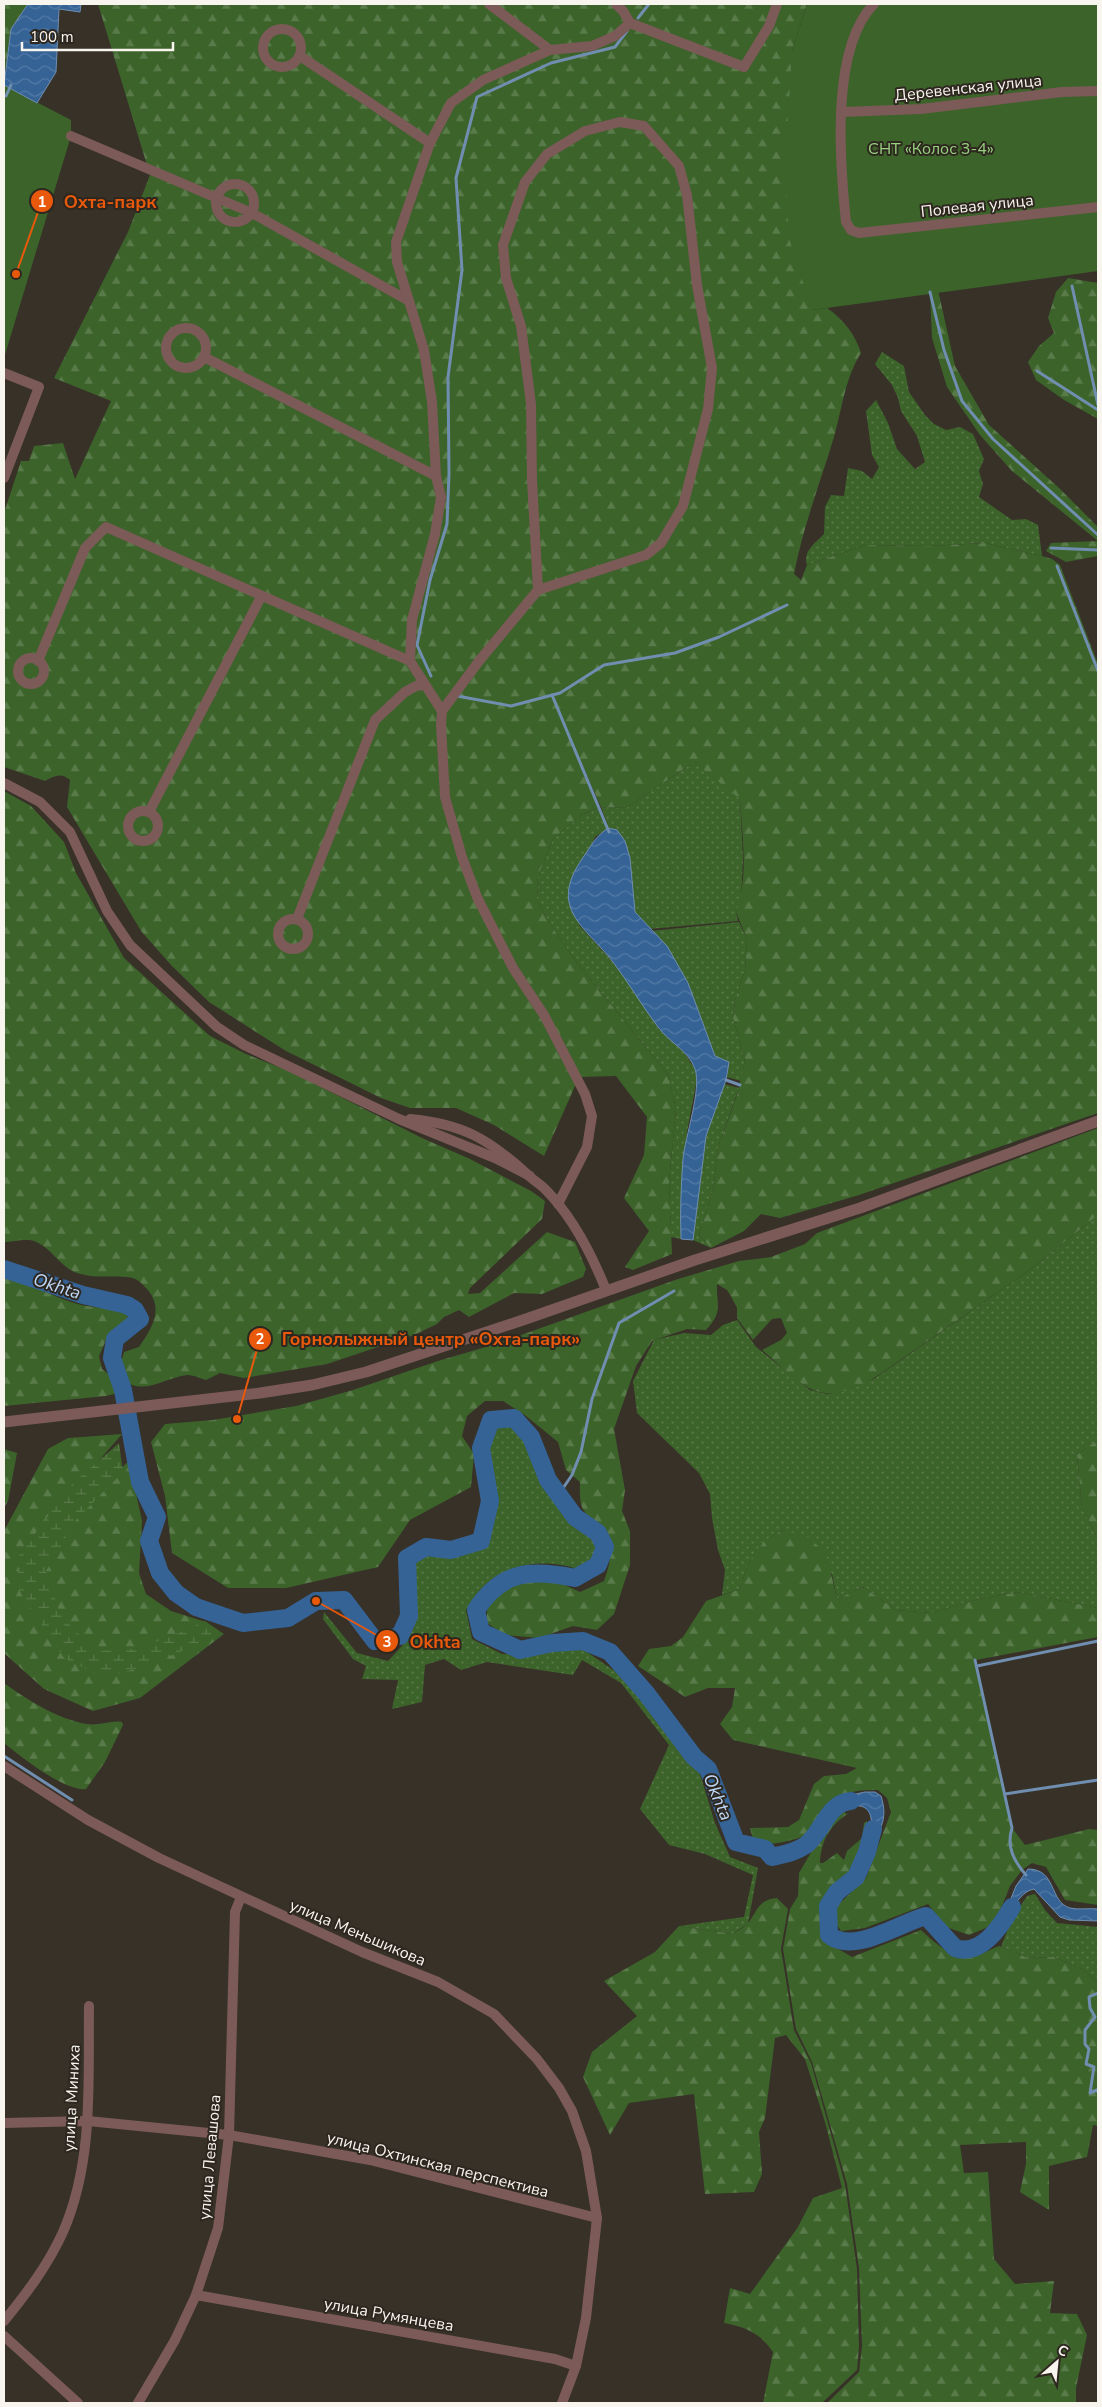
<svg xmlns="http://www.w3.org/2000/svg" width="1102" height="2407" viewBox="0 0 1102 2407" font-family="'Nunito Sans',sans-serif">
<defs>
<pattern id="grass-dots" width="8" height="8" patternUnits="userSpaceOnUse" patternTransform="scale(1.25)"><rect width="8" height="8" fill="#3c632a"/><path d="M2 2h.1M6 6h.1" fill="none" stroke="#597a49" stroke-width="1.8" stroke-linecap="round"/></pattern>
<pattern id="forest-firs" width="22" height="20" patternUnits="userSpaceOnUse" patternTransform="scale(1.25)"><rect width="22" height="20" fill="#3c632a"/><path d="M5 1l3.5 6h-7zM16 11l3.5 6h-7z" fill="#597a49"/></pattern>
<pattern id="wetland-marsh" width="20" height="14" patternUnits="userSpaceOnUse" patternTransform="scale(1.25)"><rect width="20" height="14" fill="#3c632a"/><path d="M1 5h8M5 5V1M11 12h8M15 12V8" fill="none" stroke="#597a49"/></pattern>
<pattern id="water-waves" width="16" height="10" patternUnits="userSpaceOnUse" patternTransform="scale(1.25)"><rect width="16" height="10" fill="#356396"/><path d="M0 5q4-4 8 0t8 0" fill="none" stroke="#537aa5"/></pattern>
</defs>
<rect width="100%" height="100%" fill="#373128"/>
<!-- grass -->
<g fill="url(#grass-dots)">
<path d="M882,352L904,366L909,392L925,415L934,424L946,430L960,427L973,434L984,459L979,471L983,484L979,497L1012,520L1026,519L1038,525L1042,556L985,543L928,546L865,545L807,565C802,552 816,542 824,534L825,507L831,495L844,496L848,468L862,471L872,479L879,467L872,455L866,411L876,400L888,423L897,449L915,469L925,462L917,436L901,411L898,398L892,385L875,364Z"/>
<path d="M694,762L740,798L743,858L741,900L736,912L738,921L650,929L635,912L617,830L609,828L601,807L626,808Z"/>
<path d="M598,808L607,829L595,837L588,852L579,925L610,959L634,990L658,1028L683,1051L695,1069L697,1079L687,1132L681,1239L671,1237L669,1181L676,1109L669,1076L578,964L552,927L537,901L538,876L553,839L581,815Z"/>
<path d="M739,922L747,939L745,970L735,1000L733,1018L745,1061L741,1081L727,1077L729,1062L715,1056L667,946L651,931Z"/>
<path d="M724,1084L739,1088L718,1147L713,1190L699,1235L711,1248L693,1240L706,1136Z"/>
<path d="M1098,1215V1439L1077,1455L1082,1507L1098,1539V1608L1018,1592L979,1599L931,1613L896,1610L863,1587L837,1599L832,1574L783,1530C755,1545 749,1559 740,1589L722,1595L725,1570L718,1550L712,1518L710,1494L699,1473L637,1413L633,1381L654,1340L684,1333L711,1335L723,1325L737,1320L756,1347L810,1390L827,1394L842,1392L875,1378L1027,1272Z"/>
<path d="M496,1424L511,1425L525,1440L542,1483L574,1522L594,1537L598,1548L591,1559L577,1569C545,1558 507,1563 482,1588C476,1594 471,1603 466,1610L472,1639L502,1654H534L556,1645L581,1648L619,1674L641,1697L700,1774L715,1823L730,1857L758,1868L748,1924L732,1934L679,1926L744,1917L753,1875L705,1854L669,1845L640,1809L669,1745L621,1683L582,1660L573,1675L487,1662L461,1670L444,1659L425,1665L422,1702L392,1709L398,1680L362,1679L366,1666L353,1659L323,1619L324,1612L357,1653L388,1661L402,1646L414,1627V1562L425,1554C453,1557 466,1559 489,1542L497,1494L489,1448Z"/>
<path d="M1035,1894L1045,1910L1057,1923L1098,1927V1978L1095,1981L1084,1970L1054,1957L1028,1958L1001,1947L1011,1921L1027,1896Z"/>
</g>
<!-- forest -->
<g fill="url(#forest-firs)">
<path d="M4,4H28L11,29L4,79Z"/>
<path d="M98,4H807L792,51L812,310L827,308C844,320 855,334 861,353C845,378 842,409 834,437C820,483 803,527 794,574L801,580L807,565L865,545L928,546L985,543L1042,556L1052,559L1060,565L1098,664V1113L856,1196L780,1218L761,1214L744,1231L711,1248L699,1235L713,1190L718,1147L737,1095L745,1061L733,1018L735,1000L745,970L747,939L736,912C749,877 742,835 740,799L694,762L626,808L601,807L581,762L598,808L581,815L553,839L538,876L537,901L552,927L578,964L669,1076L676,1109L669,1181L672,1254L633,1270L625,1267L649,1231L624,1198L644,1155L647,1117L616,1076L579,1077L544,1156L494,1125L456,1108H410L381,1098L286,1051L209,1002L171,965L141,931L67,807L70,780C61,772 54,776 45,781L4,767V513L21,461H29L34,446L63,443L75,479L111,401L54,378L128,232L150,175Z"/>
<path d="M1068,278L1098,283V419L1064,400L1036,380L1028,362L1039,346L1054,333L1048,318L1056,292Z"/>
<path d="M938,290L955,366L989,425L1058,487L1098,527V556L1066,562L1046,551L1051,543L1098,541L1012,471L980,435L947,387L932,338L930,292Z"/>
<path d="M4,791L31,806L64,842L76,873L124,958L210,1036L246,1054L289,1071L422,1138L470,1159L531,1191L545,1201L542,1219L470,1288L468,1294L480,1293L547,1232L575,1242L586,1269L583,1277L542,1294L514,1293L469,1317L459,1310L444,1317L437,1324L414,1335L327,1364L244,1378L220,1373L206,1380C200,1378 193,1375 187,1375C164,1378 144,1396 123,1380L120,1366L124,1352L139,1347C153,1327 165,1307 145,1287C140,1281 134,1277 126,1277C107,1275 97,1279 77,1273C60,1267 51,1247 34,1241C26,1238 12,1242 4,1242Z"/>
<path d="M1098,1128V1215L1027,1272L880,1374C821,1412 807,1389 762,1350L781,1340L787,1333L781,1318L772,1319L753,1340L737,1318V1308L733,1300L727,1290L717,1284C716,1305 724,1311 706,1330L687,1329L652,1341L636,1366L614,1429L625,1490L622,1511L630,1531V1565L614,1614L597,1630L573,1626L539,1638L504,1635L486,1622L488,1603L505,1586L552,1579L580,1592L604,1581C620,1537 602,1541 583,1509C579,1502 580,1489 580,1482L566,1470L558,1442L526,1416L503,1401H485L467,1416L462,1436L474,1454L471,1487L410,1520L378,1567L286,1588H228L172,1553L165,1496L151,1442L165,1424L213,1420L296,1406L353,1390L438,1361L496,1344L678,1279L739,1261L771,1257L805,1244L817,1233Z"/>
<path d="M4,1276C30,1283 54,1298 81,1305C96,1308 112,1308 127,1312L128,1321L106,1340L99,1356L102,1369L112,1377L117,1393L106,1396L4,1406Z"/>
<path d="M122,1434L76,1487L23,1559L70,1655L168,1653L224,1634L140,1698L93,1711L44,1689L4,1653V1531L48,1449L68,1438Z"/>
<path d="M1098,1439V1539L1082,1507L1077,1455Z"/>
<path d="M4,1449L17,1453L8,1501L4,1508Z"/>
<path d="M129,1461L142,1521L139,1573L146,1594L171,1611L206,1622L173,1641L94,1658L57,1621L38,1569L100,1487Z"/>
<path d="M783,1530L807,1537L826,1552L837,1599L863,1587L896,1610L931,1613L979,1599L1018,1592L1098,1608V1637L976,1660L1012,1828L1025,1845L1089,1829L1098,1830V1905L1065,1900L1046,1867L1032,1863L1022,1870L1010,1886L998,1916L988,1927L969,1935L946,1927L928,1904L865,1928L841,1931L837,1925L836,1907L866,1878L891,1812L887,1798L878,1790C840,1789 827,1800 812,1833C792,1841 775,1846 754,1843L750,1828L788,1827L799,1820L814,1784L824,1776L846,1774L857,1768L733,1740L720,1724L732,1707L735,1688H708L685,1697L638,1666L649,1649L671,1646L683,1637L706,1601L740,1589C749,1559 754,1545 783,1530Z"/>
<path d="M4,1683C28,1700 57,1719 87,1724C99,1726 112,1720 122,1722L123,1725L105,1762L86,1789C65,1792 20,1756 4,1743Z"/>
<path d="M844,1810L846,1814L849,1813C830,1825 821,1840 820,1863H823L837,1853L844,1860L847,1851L862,1838L864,1823L867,1821V1839L858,1858L849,1872L838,1882L824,1904L822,1937L833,1946L852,1957L921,1930C935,1943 952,1959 973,1956C981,1955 991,1949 999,1946L1028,1958L1054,1957L1084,1970L1095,1981L1098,1978V2126L1093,2125L1087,2157L1049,2166V2210L1020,2192L1026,2164V2142L960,2145L964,2173L988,2172L994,2259L1015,2284L1054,2281L1050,2313L1077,2314L1087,2335L1076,2388V2403H827L859,2372L862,2346L859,2268L847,2184L812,2062L796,2029L783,1949L790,1909L798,1896L799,1873L826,1827L835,1814Z"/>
<path d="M777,1898L788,1909L781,1949L794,2030L811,2063L845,2184L857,2269L859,2347L857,2370L822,2403H763L773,2352C760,2333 746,2327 724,2323L730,2288L750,2294L798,2227L813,2198L842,2188L825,2122L805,2059L786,2035L775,2038L765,2118L759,2132L762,2174L754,2192L705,2194L694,2094L629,2103L610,2135L583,2077L592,2052L637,2016L604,1981L655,1952L679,1926L732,1934C738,1931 745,1927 749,1922C758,1909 759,1900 777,1898Z"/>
</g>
<!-- wetland -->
<path fill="url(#wetland-marsh)" d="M119,1443L123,1472L76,1520L46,1571L61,1616L95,1651L132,1649L167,1638L205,1621L224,1634L140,1668L102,1677L64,1658L20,1592L17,1558L72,1484Z"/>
<!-- green -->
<g fill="#3c632a">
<path d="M807,4H1098V271L812,310L789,238L785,166L792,51Z"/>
<path d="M4,85L71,120V136L4,358Z"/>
</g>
<!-- water -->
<g fill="url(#water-waves)" stroke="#708eb0">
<path d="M28,4H81L80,12L59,9L56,72L37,103L4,85L11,29Z"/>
<path d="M608,828L617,830L625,841L630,858L635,912L667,946L688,983L715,1056L729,1062L726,1080L706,1136L693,1240L681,1239C680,1212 681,1185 683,1159C685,1137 702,1089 695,1069C689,1051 669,1042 658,1027C642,1006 629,983 613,962C585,926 548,909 582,859C592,845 593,839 608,828Z"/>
<path d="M865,1792H875L881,1796C889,1821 879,1831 867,1852C877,1814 873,1794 830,1813C836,1798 851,1795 865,1792Z"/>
<path d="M1028,1869C1057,1869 1049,1902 1070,1908C1078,1910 1090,1908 1098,1909V1921L1069,1920L1060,1917L1034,1889C1018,1892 1011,1914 1000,1926L1016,1886Z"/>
</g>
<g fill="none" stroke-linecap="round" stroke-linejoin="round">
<!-- stream -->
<g stroke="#708eb0" stroke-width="3">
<path d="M638,18L649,4"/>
<path d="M6,96L11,85"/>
<path d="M1072,286L1098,405"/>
<path d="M930,292L944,350L962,401L993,439L1098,535"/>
<path d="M1037,371L1098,410"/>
<path d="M1051,548L1098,550"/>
<path d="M1057,566L1098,671"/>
<path d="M431,676L417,645L430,580L447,524L449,474L448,377L462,270L456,178L477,97L551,63L615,47L627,31"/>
<path d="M552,695L609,832"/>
<path d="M457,696L511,706L560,693L604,665L675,653L719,637L787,605"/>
<path d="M726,1080L740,1085"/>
<path d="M559,1494L572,1475L581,1452L592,1399L619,1323L674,1291"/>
<path d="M975,1660L1012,1828C1006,1847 1014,1861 1026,1875"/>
<path d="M977,1666L1098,1641"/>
<path d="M4,1756L72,1800"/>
<path d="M1005,1794L1098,1780"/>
<path d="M1098,1993L1089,1997L1090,2008L1095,2017L1085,2030V2044L1089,2049L1086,2064L1094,2067L1090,2093L1097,2090L1098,2092"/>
</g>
<!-- river -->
<g stroke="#356396" stroke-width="18">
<path d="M4,1269L83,1295L127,1305L135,1310L140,1319L115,1339L112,1358L123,1390L140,1482L157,1517L149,1541L160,1573L176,1593L196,1607L243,1623L288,1618L316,1601L344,1600L375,1641L400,1636L409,1616L407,1558L426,1547L451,1550L481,1541L490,1501L481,1448L491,1420L514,1418L531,1437L548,1480L575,1517L598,1533L605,1547L598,1565L575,1578C532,1569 502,1570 476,1610L481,1632L520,1650L552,1643L583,1641L610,1652L646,1693L694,1757L708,1769L736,1842L765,1849L772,1857C784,1854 796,1852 806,1845C822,1833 828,1802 851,1801"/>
<path d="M873,1829L867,1852L856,1877L837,1892L828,1906L829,1935C854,1955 899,1923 926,1916L955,1948C981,1957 1001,1926 1012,1907"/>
</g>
<!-- minor -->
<g stroke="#7b5a57" stroke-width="10">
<path d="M489,4L550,50"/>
<path d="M616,4L623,11L630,23"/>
<path d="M874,4C830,48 840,164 846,222L851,230L859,233L1098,207"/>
<circle cx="282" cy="48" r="19"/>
<path d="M300,56L430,143"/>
<path d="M842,112L921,109L1062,92L1098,91"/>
<path d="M71,136L252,213L409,301"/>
<circle cx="235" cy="203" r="19"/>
<circle cx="186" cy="348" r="20"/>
<path d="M204,357L436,476"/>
<path d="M4,373L39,387L4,478"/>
<path d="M538,590L646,555L661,543L683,506L708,409L712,368L697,285L687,195L679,166L644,126L620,122L585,131L547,154L525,182L503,245L506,278L521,326L531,404L532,480L538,590L479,661L442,711L441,725L445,797L462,857L477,897L513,968L544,1015L585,1094L592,1116L587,1147L558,1204"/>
<circle cx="31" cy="671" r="13"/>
<path d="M38,661L85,548L106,527L410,661"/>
<path d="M442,711L410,661L412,620L435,534L441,497L436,476L432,402L424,350L397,262L396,242L430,143L451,103L483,80L550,50L592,46L615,36L630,23L744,67L769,26L777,4"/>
<path d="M4,783L40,802L70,832L107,911L130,945L217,1027L244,1045L399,1119L495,1158L530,1176"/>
<circle cx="143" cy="826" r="15"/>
<path d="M149,812L261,597"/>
<circle cx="293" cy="934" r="15"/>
<path d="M297,919L375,720L405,692L416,686L424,685"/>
<path d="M410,1119C463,1124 489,1139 528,1175C533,1180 540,1184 545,1189C572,1216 592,1255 606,1290"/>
<path d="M4,1766L88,1820L159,1858L362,1952L438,1982L494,2014L537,2059L559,2088L572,2111L586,2151L597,2218L586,2318L576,2366L562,2403"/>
<path d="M4,2123L88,2121L229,2135L370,2160L597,2218"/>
<path d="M196,2295L555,2359L576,2366"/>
<path d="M4,2321C27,2293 48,2265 63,2232C94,2161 88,2082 89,2006"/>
<path d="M4,2336L78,2403"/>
<path d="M138,2403L175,2340L196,2295L218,2228L229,2135L235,1912L241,1897"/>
</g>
<!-- tertiary -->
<path stroke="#7b5a57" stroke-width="11" d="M4,1422L260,1393L312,1385L366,1372L523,1320L695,1260L860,1208L1098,1121"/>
</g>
<g text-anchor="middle" stroke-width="4" stroke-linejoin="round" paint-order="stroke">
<!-- street labels -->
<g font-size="16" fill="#f8f4ee" stroke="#2d271f">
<text transform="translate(968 87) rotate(-6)" y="6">Деревенская улица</text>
<text transform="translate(977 205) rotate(-6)" y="6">Полевая улица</text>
<text transform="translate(358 1932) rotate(23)" y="6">улица Меньшикова</text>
<text transform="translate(71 2098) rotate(-87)" y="6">улица Миниха</text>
<text transform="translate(209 2157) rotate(-85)" y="6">улица Левашова</text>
<text transform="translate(438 2164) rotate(14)" y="6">улица Охтинская перспектива</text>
<text transform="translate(389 2314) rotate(10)" y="6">улица Румянцева</text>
</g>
<!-- park labels -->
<g font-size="16" fill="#97d17e" stroke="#2d271f">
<text x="931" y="154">СНТ «Колос 3-4»</text>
</g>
<!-- water labels -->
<g font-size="18" font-style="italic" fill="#bed8f7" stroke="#2d271f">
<text transform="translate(57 1286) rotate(18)" y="6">Okhta</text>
<text transform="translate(718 1797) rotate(67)" y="6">Okhta</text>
</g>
</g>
<!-- callouts -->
<path fill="none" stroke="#e8590c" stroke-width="2" d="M16 274L42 201M237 1419L260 1339M316 1601L387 1641"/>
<g fill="#e8590c" stroke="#2d271f" stroke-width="2">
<circle cx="16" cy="274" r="5"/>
<circle cx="237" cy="1419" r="5"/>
<circle cx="316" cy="1601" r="5"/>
<circle cx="42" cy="201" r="12"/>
<circle cx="260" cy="1339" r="12"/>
<circle cx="387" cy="1641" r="12"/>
</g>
<g font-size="15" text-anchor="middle" font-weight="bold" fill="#fff">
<text x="42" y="207">1</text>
<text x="260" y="1344">2</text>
<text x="387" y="1647">3</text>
</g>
<g font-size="18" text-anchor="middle" font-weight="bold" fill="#e8590c" stroke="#2d271f" stroke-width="4" stroke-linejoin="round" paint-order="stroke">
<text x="110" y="208">Охта-парк</text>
<text x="431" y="1345">Горнолыжный центр «Охта-парк»</text>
<text x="435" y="1648">Okhta</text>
</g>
<!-- border -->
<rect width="1102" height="2407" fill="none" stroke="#f8f4ee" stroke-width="10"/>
<!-- north arrow -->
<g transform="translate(1057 2362) rotate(27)" stroke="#2d271f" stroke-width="4" paint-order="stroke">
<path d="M0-4L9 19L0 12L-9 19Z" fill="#f8f4ee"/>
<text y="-8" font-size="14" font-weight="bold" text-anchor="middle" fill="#f8f4ee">С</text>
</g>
<!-- scale -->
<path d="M22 42v8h151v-8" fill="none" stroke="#f8f4ee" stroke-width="2.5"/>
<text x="30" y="42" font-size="15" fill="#f8f4ee" stroke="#2d271f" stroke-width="4" paint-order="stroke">100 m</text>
</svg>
